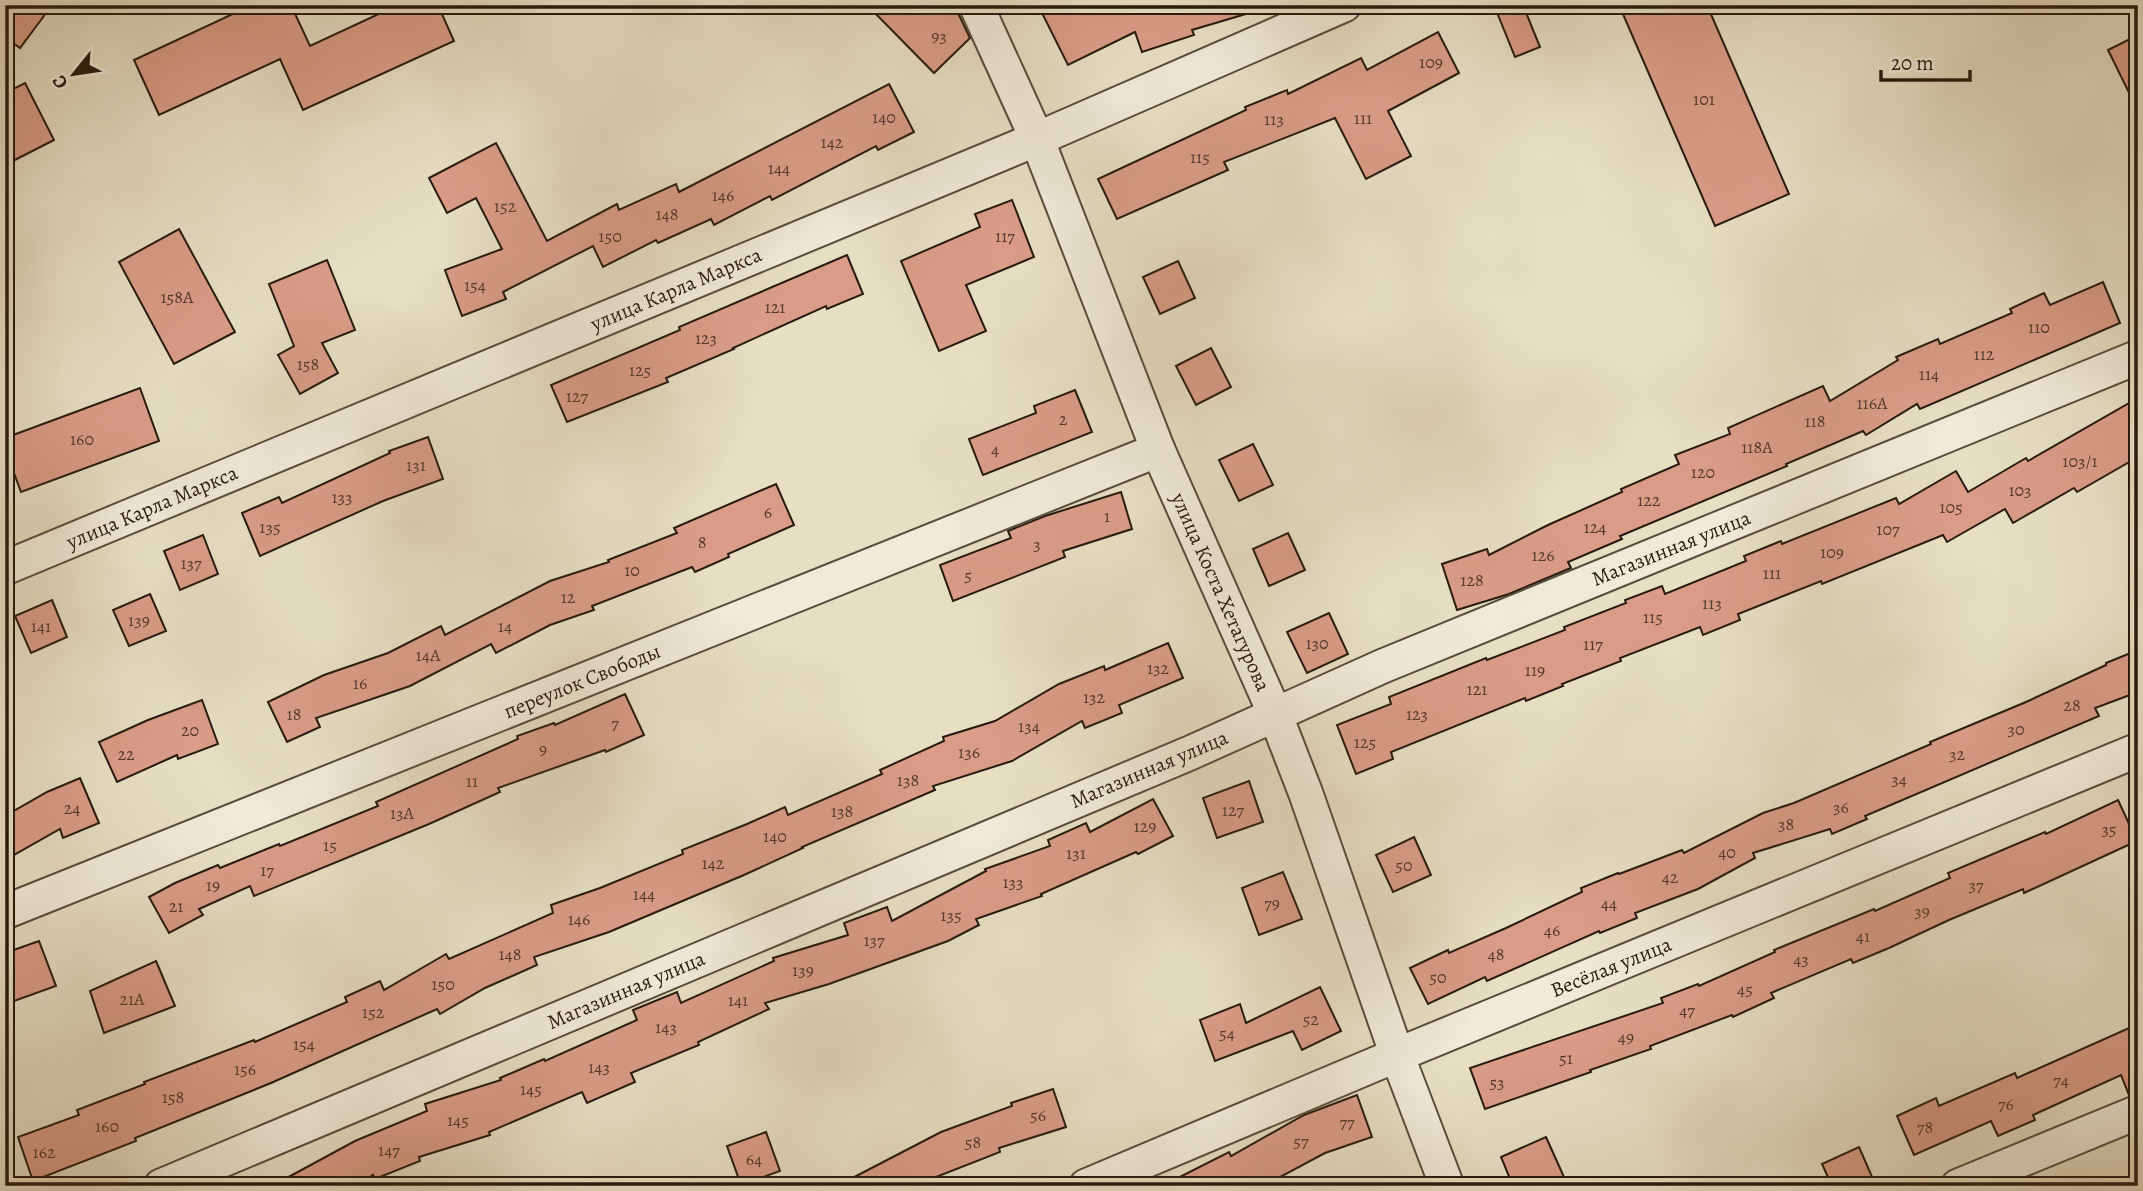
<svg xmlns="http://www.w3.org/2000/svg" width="2143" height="1191" viewBox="0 0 2143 1191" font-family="Alegreya,serif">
<rect width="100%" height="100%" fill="#e6dfc4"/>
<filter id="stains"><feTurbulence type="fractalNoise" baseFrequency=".00286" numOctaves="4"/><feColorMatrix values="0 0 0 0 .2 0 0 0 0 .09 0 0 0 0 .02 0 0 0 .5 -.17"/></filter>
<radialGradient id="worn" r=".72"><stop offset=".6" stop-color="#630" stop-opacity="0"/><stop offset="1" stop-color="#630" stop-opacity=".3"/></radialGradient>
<!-- building -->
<g fill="#da9c87" stroke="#271a0e" stroke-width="2">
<path d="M5,5H52L20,48L5,37Z"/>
<path d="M252,5H291L310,46L398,5H438L454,41L303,110L280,59L159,115L134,60Z"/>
<path d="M867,5H950L959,15L970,38L934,73Z"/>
<path d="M1038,5H1255L1256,11L1192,30L1194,35L1142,52L1135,32L1068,65Z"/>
<path d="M1494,5H1523L1540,47L1515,57Z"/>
<path d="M1619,5H1707L1789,194L1715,226Z"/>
<path d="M1438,32L1459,73L1388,111L1411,156L1366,179L1335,118L1224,162L1228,170L1117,219L1098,179L1246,110L1245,107L1287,90L1288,94L1361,58L1367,70Z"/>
<path d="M2138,35V111L2108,50Z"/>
<path d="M25,83L54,140L5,165V93Z"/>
<path d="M889,84L914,132L878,150L876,146L772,200L770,196L714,225L711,219L658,243L656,240L603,267L593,246L503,292L506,299L462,316L445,270L502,249L476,198L447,213L429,178L496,143L547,241L617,204L619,210L676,184L679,192Z"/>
<path d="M1012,200L1034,257L966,285L986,331L939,351L901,261L980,227L975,214Z"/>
<path d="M179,229L235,332L174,364L119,262Z"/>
<path d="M847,255L863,294L827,309L826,306L733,348L734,349L666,378L668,382L567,422L551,385L680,330L679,327Z"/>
<path d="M327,260L355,330L322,343L338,373L300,394L278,355L294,346L269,284Z"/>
<path d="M1178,261L1195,298L1160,314L1143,277Z"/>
<path d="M2103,282L2120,323L1920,409L1917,404L1866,435L1863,431L1786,464L1787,466L1620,536L1622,539L1568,562L1571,568L1566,570L1509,594L1457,610L1442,564L1487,549L1489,555L1548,525L1622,492L1621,489L1679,464L1675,455L1730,434L1728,428L1823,386L1830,401L1898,360L1896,357L1938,339L1940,344L2012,313L2010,309L2044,293L2050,305Z"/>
<path d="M1211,348L1231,387L1196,405L1176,366Z"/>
<path d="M140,388L159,441L21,492L5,449V438Z"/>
<path d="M1075,390L1092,432L983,475L969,439L1036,413L1034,406Z"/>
<path d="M2138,398V457L2077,492L2074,488L2013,523L2005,509L1947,542L1943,535L1822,584L1821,581L1738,614L1740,620L1703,635L1700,627L1620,658L1621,661L1562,684L1563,686L1526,701L1525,698L1391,752L1393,759L1356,774L1337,725L1391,704L1389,697L1486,658L1487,660L1565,630L1564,627L1626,603L1625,600L1662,586L1665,594L1746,561L1744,556L1781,541L1782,544L1896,498L1899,504L1956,471L1968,492L2026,458L2028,461Z"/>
<path d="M428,437L443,479L383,501L260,556L242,513L279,497L282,503L390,453L389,451Z"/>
<path d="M1253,444L1273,485L1239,501L1219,460Z"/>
<path d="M776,484L794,525L728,554L729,557L695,572L692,567L592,606L594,610L550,625L496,653L491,644L410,686L316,718L320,727L287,742L268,702L324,675L388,653L441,626L445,635L550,581L609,562L608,560L677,533L674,528Z"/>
<path d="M1121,492L1132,529L1063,551L1065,557L953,601L940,565L1011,538L1008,531L1045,516Z"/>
<path d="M1288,533L1305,570L1269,586L1253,549Z"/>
<path d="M203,535L218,574L180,590L164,551Z"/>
<path d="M150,594L166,631L129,646L113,610Z"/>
<path d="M52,600L67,637L31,653L15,616Z"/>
<path d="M1329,613L1348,654L1307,673L1287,632Z"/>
<path d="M1168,643L1183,678L1119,705L1122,713L1085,728L1082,721L1012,761L933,786L935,790L802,847L803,848L744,875L609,932L534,957L537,965L485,988L440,1014L437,1009L271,1083L135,1138L136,1141L33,1181L18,1137L79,1115L77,1110L145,1084L144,1082L254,1040L255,1042L347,1002L345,997L380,981L384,990L446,954L449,959L553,913L551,905L600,888L683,854L682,850L747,824L785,807L788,815L882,774L880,770L944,741L943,737L995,721L1059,684L1104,666L1105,670Z"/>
<path d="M2138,650V692L2095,708L2099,716L1865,816L1867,819L1832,834L1830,829L1753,853L1755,858L1698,889L1635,913L1637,918L1600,933L1599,931L1487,981L1485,977L1428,1004L1410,968L1448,950L1449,953L1506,928L1582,892L1581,888L1618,873L1619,874L1682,850L1684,853L1763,813L1794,803L1931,744L1930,742L2026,702L2106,665V663Z"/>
<path d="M625,694L644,735L606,752L605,750L498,788L500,792L429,824L254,896L250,886L199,909L203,915L169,933L149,897L175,883L218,865L220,868L279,844L280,846L378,806L376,802L518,739L517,736L554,723L555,725Z"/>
<path d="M202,700L218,744L178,759L177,755L117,782L99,742L148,720Z"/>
<path d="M80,778L99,823L63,838L60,829L5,860V816L47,792Z"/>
<path d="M1249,781L1263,822L1217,838L1203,798Z"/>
<path d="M1153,799L1173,836L1138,854L1136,852L1041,894L1042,896L976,919L979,925L948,941L829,984L765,1003L769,1009L698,1042L699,1045L631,1073L635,1082L587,1103L582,1092L489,1132L490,1135L419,1157L420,1161L375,1179L373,1175L354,1186H272L355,1141L427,1111L425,1104L501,1080L500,1078L544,1059L545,1061L637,1020L633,1010L677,992L681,1003L774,961L773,958L848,935L844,923L887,907L892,921L986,871L985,869L1050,846L1048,840L1086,823L1090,832Z"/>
<path d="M2118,800L2137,841L2024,893L2023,889L1949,920L1889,948L1853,963L1851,959L1771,993L1774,998L1733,1017L1732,1015L1650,1046L1651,1049L1590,1070L1591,1072L1485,1109L1470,1068L1663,1003L1661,998L1698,984L1699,986L1775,952L1774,950L1874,909L1875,911L1950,878L1948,873L2045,832L2046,834Z"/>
<path d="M1414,837L1431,875L1393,892L1376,855Z"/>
<path d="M1283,872L1302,919L1259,935L1242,888Z"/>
<path d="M39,941L56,986L14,1001L5,978V953Z"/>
<path d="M156,961L175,1006L104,1033L90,991Z"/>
<path d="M1320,987L1341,1031L1302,1050L1293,1031L1215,1061L1200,1020L1240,1004L1246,1023Z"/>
<path d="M2138,1024V1093L2129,1095L2121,1075L2033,1115L2035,1120L1998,1136L1991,1121L1914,1155L1897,1116L1936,1098L1939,1106L2015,1073L2017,1078Z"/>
<path d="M1053,1089L1066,1127L999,1148L1000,1152L936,1177L941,1186H837L941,1132L1012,1106L1011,1103Z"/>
<path d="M1357,1095L1372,1137L1325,1153L1263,1186H1162L1229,1152L1231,1156L1304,1115Z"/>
<path d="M766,1132L780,1171L741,1185L727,1146Z"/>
<path d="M1546,1137L1568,1186H1513L1501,1157Z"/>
<path d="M1859,1147L1876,1186H1832L1822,1164Z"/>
</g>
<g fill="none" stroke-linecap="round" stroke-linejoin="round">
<defs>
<g id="minor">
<path d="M976,5L1037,139L1158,450L1275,714L1306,794L1397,1055L1447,1186"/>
<path d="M5,568L1037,139L1344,5"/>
<path d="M5,912L1158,450"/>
<path d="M161,1186L1190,753L1383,666L2138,357"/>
<path d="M1086,1186L1397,1055L2138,750"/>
<path d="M1958,1186L2138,1112"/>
</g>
</defs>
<!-- minor casing -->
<use href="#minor" stroke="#574b3c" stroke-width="37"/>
<!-- minor -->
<use href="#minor" stroke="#efead9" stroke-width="33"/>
</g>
<g text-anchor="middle" stroke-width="6" stroke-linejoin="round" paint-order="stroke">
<!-- number labels -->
<g font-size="18" fill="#543a2c">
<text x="939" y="42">93</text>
<text x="1431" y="68">109</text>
<text x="1704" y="105">101</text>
<text x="884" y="123">140</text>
<text x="1363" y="124">111</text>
<text x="1274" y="125">113</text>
<text x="832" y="148">142</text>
<text x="1200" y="163">115</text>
<text x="779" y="174">144</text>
<text x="723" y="201">146</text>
<text x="505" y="212">152</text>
<text x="667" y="220">148</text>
<text x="610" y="242">150</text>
<text x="1005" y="242">117</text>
<text x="475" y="291">154</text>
<text x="177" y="303">158А</text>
<text x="775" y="313">121</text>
<text x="2039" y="333">110</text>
<text x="706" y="344">123</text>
<text x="1984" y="360">112</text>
<text x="308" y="370">158</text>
<text x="640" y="376">125</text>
<text x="1929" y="380">114</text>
<text x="577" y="402">127</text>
<text x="1872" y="409">116А</text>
<text x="1063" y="425">2</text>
<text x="1815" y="427">118</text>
<text x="82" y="445">160</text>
<text x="1757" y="453">118А</text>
<text x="995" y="455">4</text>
<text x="2080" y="467">103/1</text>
<text x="416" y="471">131</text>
<text x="1703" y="478">120</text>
<text x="2020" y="496">103</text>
<text x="342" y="503">133</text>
<text x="1649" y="506">122</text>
<text x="1951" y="513">105</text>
<text x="768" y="518">6</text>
<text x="1107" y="522">1</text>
<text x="270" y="533">135</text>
<text x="1595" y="533">124</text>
<text x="1888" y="535">107</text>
<text x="702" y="548">8</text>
<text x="1037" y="550">3</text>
<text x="1832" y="558">109</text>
<text x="1543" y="561">126</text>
<text x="191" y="569">137</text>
<text x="632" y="576">10</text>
<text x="1772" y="579">111</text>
<text x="968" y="581">5</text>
<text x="1472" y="586">128</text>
<text x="568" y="603">12</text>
<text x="1712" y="609">113</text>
<text x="1653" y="623">115</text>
<text x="139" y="626">139</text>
<text x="41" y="632">141</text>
<text x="505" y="632">14</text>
<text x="1317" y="649">130</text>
<text x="1593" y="650">117</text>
<text x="428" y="661">14А</text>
<text x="1158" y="674">132</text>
<text x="1535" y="676">119</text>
<text x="360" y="689">16</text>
<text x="1477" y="695">121</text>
<text x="1094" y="703">132</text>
<text x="2072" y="711">28</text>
<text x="294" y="720">18</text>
<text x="1417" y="720">123</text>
<text x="615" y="729">7</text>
<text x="1029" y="732">134</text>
<text x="2016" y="735">30</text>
<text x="190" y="736">20</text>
<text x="1365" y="748">125</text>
<text x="543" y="755">9</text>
<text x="969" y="758">136</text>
<text x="126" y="760">22</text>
<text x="1957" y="760">32</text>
<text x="1899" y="785">34</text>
<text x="908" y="786">138</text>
<text x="472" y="787">11</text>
<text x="1841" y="813">36</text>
<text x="72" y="814">24</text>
<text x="1233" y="816">127</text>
<text x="842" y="817">138</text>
<text x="402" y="819">13А</text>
<text x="1786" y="830">38</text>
<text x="1145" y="832">129</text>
<text x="2109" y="835">35</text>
<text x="775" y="842">140</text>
<text x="330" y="851">15</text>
<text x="1727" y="858">40</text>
<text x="1076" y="859">131</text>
<text x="713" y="869">142</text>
<text x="1404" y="871">50</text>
<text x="267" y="876">17</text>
<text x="1670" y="883">42</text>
<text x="1013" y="888">133</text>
<text x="213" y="891">19</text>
<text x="1976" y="891">37</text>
<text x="644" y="900">144</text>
<text x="1272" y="909">79</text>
<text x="1609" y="909">44</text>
<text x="176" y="912">21</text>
<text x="1922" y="917">39</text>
<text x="951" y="921">135</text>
<text x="579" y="925">146</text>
<text x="1552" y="936">46</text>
<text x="1863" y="942">41</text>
<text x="874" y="946">137</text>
<text x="510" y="960">148</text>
<text x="1496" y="960">48</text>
<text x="1801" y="965">43</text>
<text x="803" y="976">139</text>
<text x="1438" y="983">50</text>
<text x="443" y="990">150</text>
<text x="1745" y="995">45</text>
<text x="132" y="1005">21А</text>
<text x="738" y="1006">141</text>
<text x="1687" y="1016">47</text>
<text x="373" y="1018">152</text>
<text x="1311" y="1025">52</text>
<text x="666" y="1033">143</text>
<text x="1227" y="1039">54</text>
<text x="1626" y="1043">49</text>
<text x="304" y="1050">154</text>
<text x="1566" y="1064">51</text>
<text x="599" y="1073">143</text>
<text x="245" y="1075">156</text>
<text x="2061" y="1086">74</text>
<text x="1497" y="1088">53</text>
<text x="531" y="1095">145</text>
<text x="173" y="1103">158</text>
<text x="2006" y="1110">76</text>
<text x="1038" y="1121">56</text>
<text x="458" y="1126">145</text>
<text x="1347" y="1128">77</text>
<text x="107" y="1132">160</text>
<text x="1925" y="1133">78</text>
<text x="1301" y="1147">57</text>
<text x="973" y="1148">58</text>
<text x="389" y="1156">147</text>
<text x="44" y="1158">162</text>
<text x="754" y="1165">64</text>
</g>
<!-- street labels -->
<g font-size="21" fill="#271a0e" stroke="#efead9">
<text transform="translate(676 289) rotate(-23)" y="7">улица Карла Маркса</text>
<text transform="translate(152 507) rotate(-23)" y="7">улица Карла Маркса</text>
<text transform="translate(1671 548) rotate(-22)" y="7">Магазинная улица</text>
<text transform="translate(1221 592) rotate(66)" y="7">улица Коста Хетагурова</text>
<text transform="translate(582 681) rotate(-22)" y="7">переулок Свободы</text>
<text transform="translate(1149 769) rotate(-23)" y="7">Магазинная улица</text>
<text transform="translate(1611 967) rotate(-22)" y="7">Весёлая улица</text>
<text transform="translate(626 990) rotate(-23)" y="7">Магазинная улица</text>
</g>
</g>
<!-- margin -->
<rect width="2143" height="1191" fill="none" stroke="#e6dfc4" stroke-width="28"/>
<rect x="7" y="7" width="2129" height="1177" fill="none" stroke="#271a0e" stroke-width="3.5"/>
<rect x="14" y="14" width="2115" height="1163" fill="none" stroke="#271a0e" stroke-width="2"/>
<!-- north arrow -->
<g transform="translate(74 74) rotate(240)" stroke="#efead9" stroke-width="5" paint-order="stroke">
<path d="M0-5L12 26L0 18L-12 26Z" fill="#271a0e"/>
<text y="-10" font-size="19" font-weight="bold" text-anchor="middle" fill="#271a0e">С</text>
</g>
<!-- scale -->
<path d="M1881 70v10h89v-10" fill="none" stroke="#271a0e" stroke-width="3.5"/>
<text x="1891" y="70" font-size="21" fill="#271a0e" stroke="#efead9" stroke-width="5" paint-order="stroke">20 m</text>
<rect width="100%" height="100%" filter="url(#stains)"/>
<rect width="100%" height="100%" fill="url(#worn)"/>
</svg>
